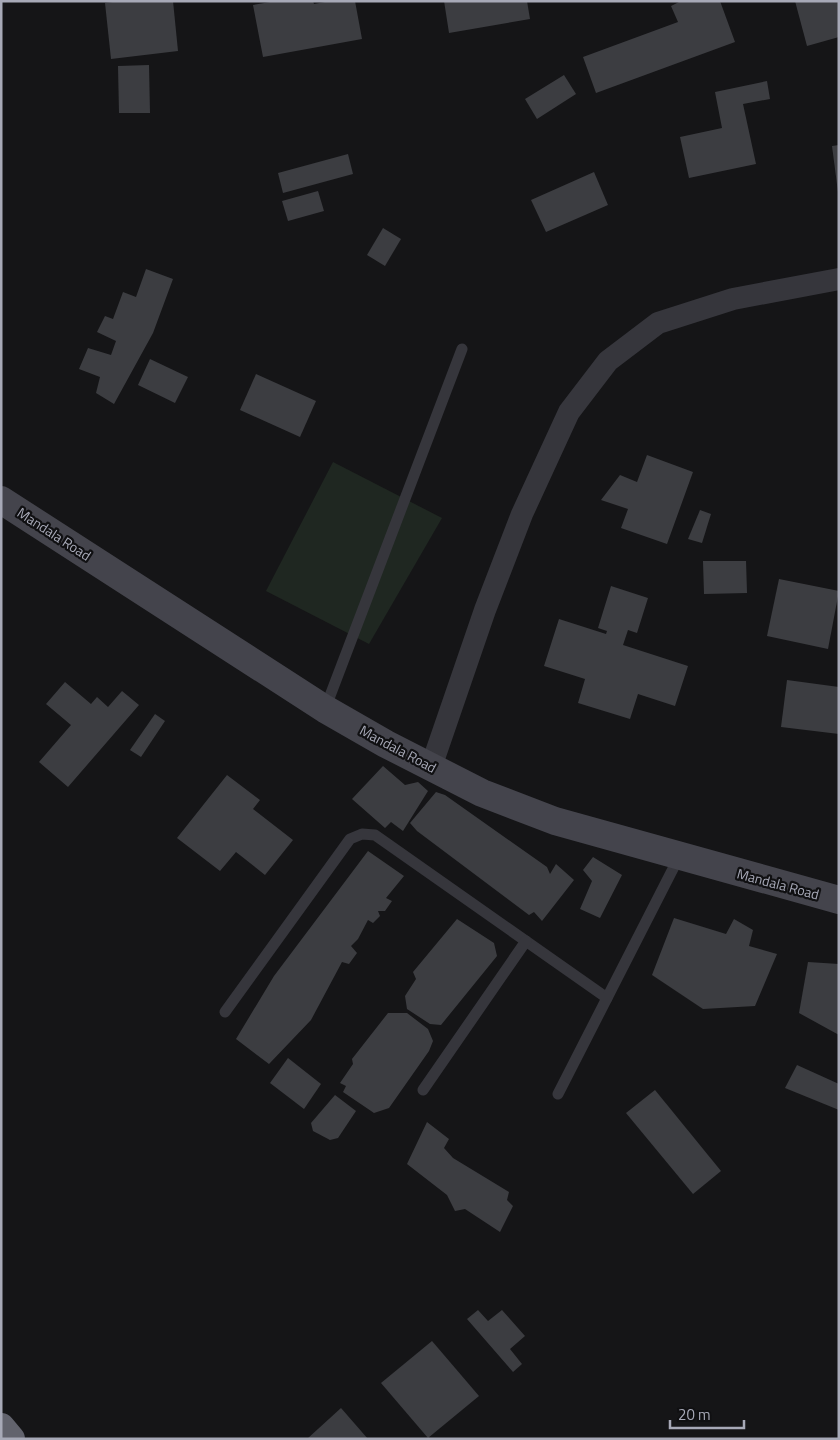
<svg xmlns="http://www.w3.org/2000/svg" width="840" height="1440" viewBox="0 0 840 1440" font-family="'Titillium Web',sans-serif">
<rect width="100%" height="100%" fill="#151517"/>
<!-- green -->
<path fill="#1f2721" d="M333,462L442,518L369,644L266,591Z"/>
<!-- building -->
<g fill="#3c3d41">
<path d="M120,1H173L178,51L111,59L105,3Z"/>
<path d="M276,1H313L314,4L330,1H355L362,39L263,57L253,5Z"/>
<path d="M444,1H527L530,19L449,33Z"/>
<path d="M681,1H720L735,42L596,93L583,57L678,22L671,6Z"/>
<path d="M795,1H839V37L807,46Z"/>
<path d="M149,65L150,113H119L118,66Z"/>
<path d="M564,75L576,94L537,119L525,99Z"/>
<path d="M767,81L770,99L743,104L756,164L689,178L680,137L722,128L715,92Z"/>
<path d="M839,145V191L838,192L832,146Z"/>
<path d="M348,154L353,174L283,193L278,173Z"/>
<path d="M594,172L608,205L546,232L531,200Z"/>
<path d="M318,191L324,211L288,221L282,201Z"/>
<path d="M383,228L401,239L385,266L367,255Z"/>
<path d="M146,269L173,279L153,333L114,404L96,393L100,377L79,369L88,348L111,355L116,341L97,332L105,316L113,319L123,292L136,297Z"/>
<path d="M150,359L188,377L175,403L138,385Z"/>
<path d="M256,374L316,401L300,437L240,410Z"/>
<path d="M647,455L693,472L667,544L621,528L628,509L601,500L620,475L637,482Z"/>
<path d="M700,510L711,514L702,543L688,539Z"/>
<path d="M703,561H746L747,593L704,594Z"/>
<path d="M779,579L839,591L828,649L767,636Z"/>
<path d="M611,586L648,598L637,633L628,630L623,645L688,666L675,706L638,694L630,719L578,703L585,679L544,666L559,619L606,634L607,631L598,628Z"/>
<path d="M787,680L839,687V734L781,727Z"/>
<path d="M65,682L91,704L97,697L108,707L122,691L139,705L68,787L39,762L71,725L46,704Z"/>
<path d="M155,714L165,721L141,757L130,750Z"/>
<path d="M383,766L405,785L418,782L428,791L403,831L391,822L385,828L352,799Z"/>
<path d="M227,775L260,800L253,809L293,840L265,875L236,852L220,871L177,838Z"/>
<path d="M436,792L445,795L547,867L550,874L556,864L574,880L542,921L534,912L529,915L417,831L410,823Z"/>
<path d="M368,851L404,876L386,898L392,901L385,911H378L380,916L373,923L368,920L358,939L351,946L357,953L349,964L342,962L311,1020L269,1064L236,1039L274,976Z"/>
<path d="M593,857L622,875L600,918L580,909L592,881L583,870Z"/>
<path d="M674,918L726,934L734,919L753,930L749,946L777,954L755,1006L703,1009L652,975Z"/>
<path d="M457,919L494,943L497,956L441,1025L430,1024L407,1009L405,996L416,979L413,972Z"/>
<path d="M808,962L839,964V1035L799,1013Z"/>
<path d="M388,1013H407L428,1029L433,1041L429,1051L389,1108L374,1113L343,1092L346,1086L340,1083L353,1064L352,1059Z"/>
<path d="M288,1058L321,1084L304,1109L270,1083Z"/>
<path d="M797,1065L839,1084V1110L785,1088Z"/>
<path d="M655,1090L721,1171L693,1194L626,1113Z"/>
<path d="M335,1095L356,1111L338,1138L330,1140L313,1131L311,1123Z"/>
<path d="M427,1122L449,1139L444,1148L453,1158L509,1192L507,1200L513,1206L500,1232L465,1209L455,1211L447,1195L407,1164Z"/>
<path d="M478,1310L488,1321L502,1310L525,1336L510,1349L522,1364L513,1372L467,1319Z"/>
<path d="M432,1341L479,1396L428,1438L381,1383Z"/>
<path d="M341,1408L368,1439H307Z"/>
</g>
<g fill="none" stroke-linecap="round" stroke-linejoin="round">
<!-- lane -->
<g stroke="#36363c" stroke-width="11">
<path d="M325,709L462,349"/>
<path d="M225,1012L350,839L362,834L375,835L607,998"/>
<path d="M423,1090L526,941"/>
<path d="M558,1094L679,857"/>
</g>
<!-- street -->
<path stroke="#36363c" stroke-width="22" d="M431,767L485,610L522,514L569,412L608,361L658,323L733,299L839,279"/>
<!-- secondary -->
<path stroke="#44444c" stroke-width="28" d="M1,500L325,709L386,744L482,793L555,821L839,900"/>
<!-- highway -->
<path stroke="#62636d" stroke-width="28" d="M1,1427L11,1439"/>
</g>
<g text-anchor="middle" stroke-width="4.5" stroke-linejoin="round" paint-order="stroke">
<!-- street labels -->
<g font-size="14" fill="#a7a9b7" stroke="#101012">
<text transform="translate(54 534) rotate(33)" y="5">Mandala Road</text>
<text transform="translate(398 749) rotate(28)" y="5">Mandala Road</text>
<text transform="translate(778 884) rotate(15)" y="5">Mandala Road</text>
</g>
</g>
<!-- border -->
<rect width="840" height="1440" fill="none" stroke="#a7a9b7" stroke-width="5"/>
<!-- scale -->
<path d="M670 1420v8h74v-8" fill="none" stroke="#a7a9b7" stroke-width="2.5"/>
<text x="678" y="1420" font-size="15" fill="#a7a9b7" stroke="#101012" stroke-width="4" paint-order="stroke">20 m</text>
</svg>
